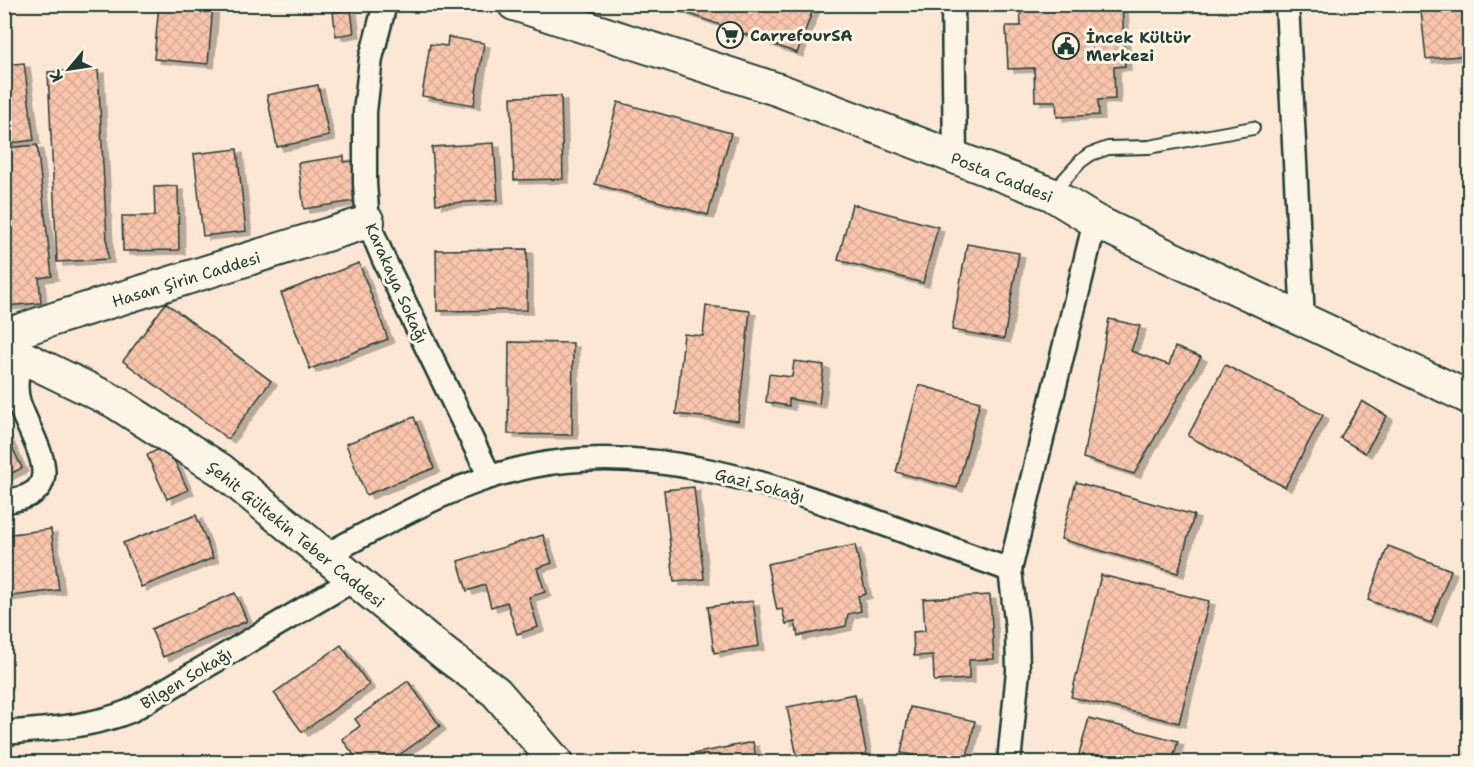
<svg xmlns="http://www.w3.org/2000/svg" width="1474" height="767" viewBox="0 0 1474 767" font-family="'Shantell Sans',sans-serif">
<defs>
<pattern id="building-cross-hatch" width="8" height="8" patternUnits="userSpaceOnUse" patternTransform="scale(1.5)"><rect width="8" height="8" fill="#fac5ac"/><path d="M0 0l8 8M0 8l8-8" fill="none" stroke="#d6aa95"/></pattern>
<filter id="shadow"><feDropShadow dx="6" dy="4" stdDeviation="0" flood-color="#0004"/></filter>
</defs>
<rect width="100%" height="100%" fill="#fbe7d4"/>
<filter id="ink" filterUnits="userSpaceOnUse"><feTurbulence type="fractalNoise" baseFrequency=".0167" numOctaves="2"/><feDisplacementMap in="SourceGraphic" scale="12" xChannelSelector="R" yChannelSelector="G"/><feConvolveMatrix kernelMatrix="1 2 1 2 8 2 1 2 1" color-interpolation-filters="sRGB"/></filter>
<g filter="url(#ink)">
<!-- building -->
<g fill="url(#building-cross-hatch)" stroke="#1f3d34" stroke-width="1.5" filter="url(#shadow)">
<path d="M159,4H213L208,64L154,59Z"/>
<path d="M669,4H815L797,53L668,6Z"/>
<path d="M1020,4H1122L1125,66L1114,67L1115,99L1098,100L1099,115L1057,117L1056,101H1035L1034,68L1008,69L1006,26H1021Z"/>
<path d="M1470,7V55L1426,59L1421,11Z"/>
<path d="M351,10L354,33L336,36L333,12Z"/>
<path d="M448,37L484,43L474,105L422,96L430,44L447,46Z"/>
<path d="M24,63L34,140L4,144V65Z"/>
<path d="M98,69L108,259L57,262L48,72Z"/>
<path d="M318,85L329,136L277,147L267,95Z"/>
<path d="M561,96L563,179L514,180L511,97Z"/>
<path d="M618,102L731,133L708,215L595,184Z"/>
<path d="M494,143L498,200L436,204L432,147Z"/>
<path d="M37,145L52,276L39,278L41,303L4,306V148Z"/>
<path d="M237,149L246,231L203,236L194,154Z"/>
<path d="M344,156V162L354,161L361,200L304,209L298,163Z"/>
<path d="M178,186L179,250L123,251L122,216H155L154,187Z"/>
<path d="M852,204L938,227L923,283L838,260Z"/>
<path d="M967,244L1019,253L1004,339L952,330Z"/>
<path d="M527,249V310L437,311L436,250Z"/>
<path d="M359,263L388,339L310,369L281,293Z"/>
<path d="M166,303L271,381L228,439L123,361Z"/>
<path d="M706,306L750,311L738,421L676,414L684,334L703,336Z"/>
<path d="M1109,319L1140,326L1131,351L1169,365L1175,347L1201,357L1134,474L1083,458Z"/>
<path d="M509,342L573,343L572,435L508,434Z"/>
<path d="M794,361L824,365L819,404L789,399V406L766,402L769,374L792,377Z"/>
<path d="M1225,365L1323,415L1285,487L1188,436Z"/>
<path d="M919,385L980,402L957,488L896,472Z"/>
<path d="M1362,401L1387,416L1365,453L1340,438Z"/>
<path d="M414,417L434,468L366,495L346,444Z"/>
<path d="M4,430L22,468L4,477Z"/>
<path d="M167,445L188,490L167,499L147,455Z"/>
<path d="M1076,482L1194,515L1178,573L1061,539Z"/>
<path d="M694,487L704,579L674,582L664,490Z"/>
<path d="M196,515L213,558L141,587L123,543Z"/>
<path d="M51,529L59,590L4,597V535Z"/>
<path d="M543,535L552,563L537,568L545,592L529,597L538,627L517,634L507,602L491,607L485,585L467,591L458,561Z"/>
<path d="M855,545L866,594L858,596L861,611L848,614L846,626L798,636L795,622L786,624L782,609L777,610L767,564Z"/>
<path d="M1388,546L1451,570L1431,623L1368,600Z"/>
<path d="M1101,575L1209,601L1179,723L1071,697Z"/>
<path d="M235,593L247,621L163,657L151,629Z"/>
<path d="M990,595L994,659L969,660V679L934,681L933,655L914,656L913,632L925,631L923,599Z"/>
<path d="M753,601L759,646L714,653L708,607Z"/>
<path d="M341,645L369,685L302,732L274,693Z"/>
<path d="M408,681L440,726L389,762L382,757L374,762H359L342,739L360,726L355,719Z"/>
<path d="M855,694L868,762H798L787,707Z"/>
<path d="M910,707L975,721L966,762H948L901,753Z"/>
<path d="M1089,718L1178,741L1172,762H1077Z"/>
<path d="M753,742L757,762H668V759Z"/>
<path d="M1469,745L1470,762H1463Z"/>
<path d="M482,757L483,762H456Z"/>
</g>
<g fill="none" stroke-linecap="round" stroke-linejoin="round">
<defs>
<path id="lane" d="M1052,193L1081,161L1091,154L1108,148L1149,147L1253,128"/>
<g id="street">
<path d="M385,4L371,58L365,112V184L368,222L384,260L490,477"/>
<path d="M953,4L955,158"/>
<path d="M1287,4L1303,320"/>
<path d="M4,501C75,495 31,440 19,403C14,388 17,372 22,357"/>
<path d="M326,555C392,520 459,480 533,466C648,443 763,481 870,519C916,536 963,553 1010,570L1017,628L1018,671L1009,762"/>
<path d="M1010,570L1095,221"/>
<path d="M4,733C47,729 91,727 130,711L353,580"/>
</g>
<g id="secondary">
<path d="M514,4L779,90L1051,194L1095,221L1163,254L1470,398"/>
<path d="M4,336L57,318L368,222"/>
<path d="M4,348L115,402L221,470L445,654L496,692L556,762"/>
</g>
</defs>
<!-- lane casing -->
<use href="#lane" stroke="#1f3d34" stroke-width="16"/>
<!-- street casing -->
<use href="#street" stroke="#1f3d34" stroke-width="27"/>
<!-- secondary casing -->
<use href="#secondary" stroke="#1f3d34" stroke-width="36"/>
<!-- lane -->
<use href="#lane" stroke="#fcf5e5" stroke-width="12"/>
<!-- street -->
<use href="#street" stroke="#fcf5e5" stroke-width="22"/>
<!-- secondary -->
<use href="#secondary" stroke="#fcf5e5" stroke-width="32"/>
</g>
</g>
<!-- icons -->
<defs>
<symbol id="supermarket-ring" viewBox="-11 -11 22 22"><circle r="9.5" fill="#fcf5e5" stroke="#1f3d34" stroke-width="1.5"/><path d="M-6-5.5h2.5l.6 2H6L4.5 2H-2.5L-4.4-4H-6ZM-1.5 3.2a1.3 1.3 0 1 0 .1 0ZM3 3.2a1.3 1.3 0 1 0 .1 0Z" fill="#1f3d34"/></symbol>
<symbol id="civic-ring" viewBox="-11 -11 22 22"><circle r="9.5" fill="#fcf5e5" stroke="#1f3d34" stroke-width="1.5"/><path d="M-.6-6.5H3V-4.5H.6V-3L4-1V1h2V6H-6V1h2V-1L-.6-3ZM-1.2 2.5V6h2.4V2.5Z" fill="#1f3d34"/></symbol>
</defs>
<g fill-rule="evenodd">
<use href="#supermarket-ring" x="715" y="20" width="30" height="30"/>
<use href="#civic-ring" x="1051" y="31" width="30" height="30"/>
</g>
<g text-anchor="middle" stroke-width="6" stroke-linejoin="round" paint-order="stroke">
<!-- poi labels -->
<g font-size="16" font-weight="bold" fill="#1f3d34" stroke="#fcf5e5" text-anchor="start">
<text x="750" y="41">CarrefourSA</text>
<text x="1086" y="43">İncek Kültür<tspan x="1086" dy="18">Merkezi</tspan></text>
</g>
<!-- street labels -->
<g font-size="16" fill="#1f3d34" stroke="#fcf5e5">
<text transform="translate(1002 177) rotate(22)" y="6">Posta Caddesi</text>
<text transform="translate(186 279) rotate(-17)" y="6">Hasan Şirin Caddesi</text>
<text transform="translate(397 283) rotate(66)" y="6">Karakaya Sokağı</text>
<text transform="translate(760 485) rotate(15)" y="6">Gazi Sokağı</text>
<text transform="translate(296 534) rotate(39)" y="6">Şehit Gültekin Teber Caddesi</text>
<text transform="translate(186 678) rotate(-31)" y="6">Bilgen Sokağı</text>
</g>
</g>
<!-- margin -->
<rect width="1474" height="767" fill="none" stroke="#fcf5e5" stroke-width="24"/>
<rect x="12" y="12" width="1450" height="743" fill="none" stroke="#1f3d34" stroke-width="2" filter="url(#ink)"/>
<!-- north arrow -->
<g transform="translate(69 69) rotate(241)" stroke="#fcf5e5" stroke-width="4.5" paint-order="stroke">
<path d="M0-4.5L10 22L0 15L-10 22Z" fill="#1f3d34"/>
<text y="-9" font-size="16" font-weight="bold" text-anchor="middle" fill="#1f3d34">K</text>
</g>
</svg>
